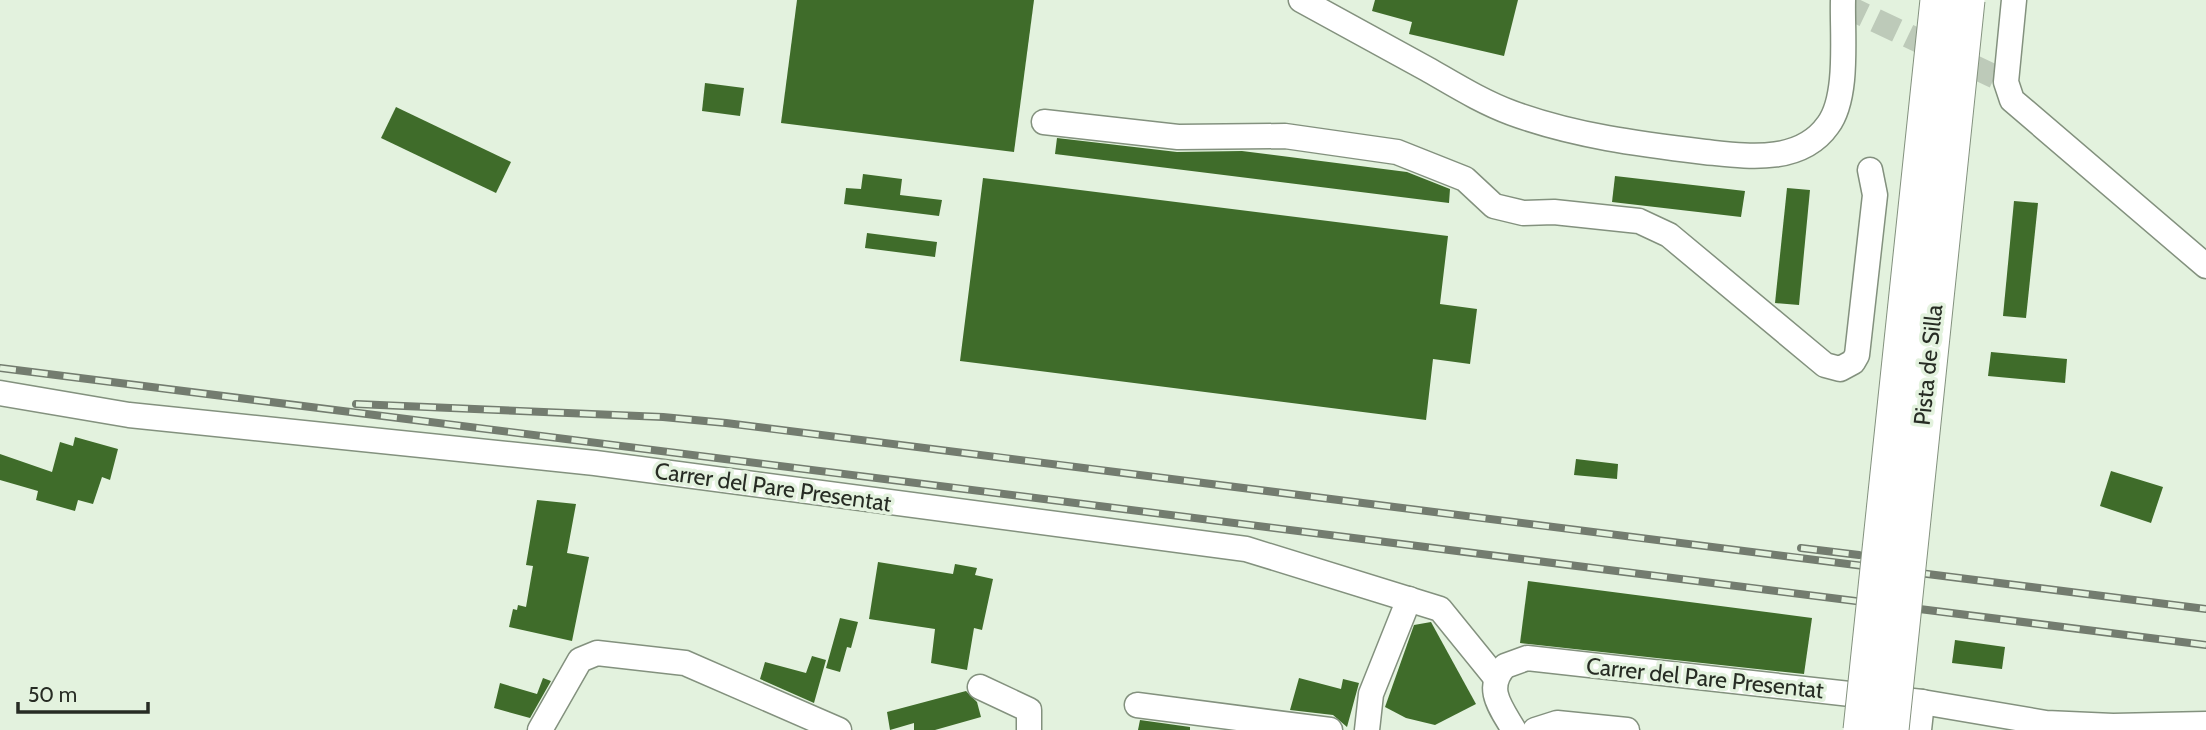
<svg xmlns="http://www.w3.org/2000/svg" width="2206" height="730" viewBox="0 0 2206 730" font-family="Cabin,sans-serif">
<rect width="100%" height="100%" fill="#e3f2de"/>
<!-- building -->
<g fill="#3f6c2a">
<path d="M797,0H1034L1014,152L781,123Z"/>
<path d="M1375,0H1518L1504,56L1409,34L1412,22L1372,11Z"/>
<path d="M705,83L744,88L740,116L702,111Z"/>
<path d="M396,107L511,162L496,193L381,138Z"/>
<path d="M1057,138L1177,152L1242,151L1407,172L1450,189L1449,203L1055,154Z"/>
<path d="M863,174L902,179L900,195L942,200L939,216L844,204L846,188L861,189Z"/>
<path d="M1615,176L1745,191L1741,217L1612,202Z"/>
<path d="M983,178L1448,236L1440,304L1477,309L1470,364L1433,359L1426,420L960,361Z"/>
<path d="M1787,188L1810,190L1799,305L1775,303Z"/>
<path d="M2014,201L2038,203L2026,318L2003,316Z"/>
<path d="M867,233L937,242L935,257L865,248Z"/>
<path d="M1991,352L2067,359L2065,383L1988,376Z"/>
<path d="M75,437L118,449L110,480L102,477L93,504L78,500L75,511L36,500L38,491L0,480V454L52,472L60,442L73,446Z"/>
<path d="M1576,459L1618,464L1617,479L1574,475Z"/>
<path d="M2111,471L2163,487L2151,523L2100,506Z"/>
<path d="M537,500L576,504L567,553L589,557L572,641L509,627L513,609L517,610L518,605L526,607L533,566L526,565Z"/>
<path d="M878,562L953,574L955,564L977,568L975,575L993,579L982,630L974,628L967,670L931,663L935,629L869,619Z"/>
<path d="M1528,581L1812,618L1804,674L1520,643Z"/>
<path d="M840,618L858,622L851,648L847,647L840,672L826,668Z"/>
<path d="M1431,622L1476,704L1435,725L1406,718L1385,707L1414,625Z"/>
<path d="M1955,640L2005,647L2002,669L1952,663Z"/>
<path d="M812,656L826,660L814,703L760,679L765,662L806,673Z"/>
<path d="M543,678L551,681L530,718L494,708L500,683L537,694Z"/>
<path d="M1299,678L1341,689L1343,679L1359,683L1347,727L1333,715L1290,710Z"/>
<path d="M966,691L977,702L981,717L935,730H914V723L890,730L887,712Z"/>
<path d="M1140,720L1190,727V730H1138Z"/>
</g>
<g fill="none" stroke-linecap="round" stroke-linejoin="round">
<!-- minor-tunnel -->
<path stroke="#bdcab9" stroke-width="24" stroke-dasharray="24 12" stroke-linecap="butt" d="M1843,5L2006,82"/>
<defs>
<g id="minor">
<path d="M1301,0C1343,23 1385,46 1427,69C1455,85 1482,102 1512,113C1575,136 1639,144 1705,152C1745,156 1800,165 1828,125C1849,97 1842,35 1843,0"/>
<path d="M2014,0L2006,82L2012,100L2206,266"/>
<path d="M1044,122L1178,137L1285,136L1397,152L1465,179L1494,206L1523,213L1554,212L1639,221L1669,235L1825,365L1840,369L1853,362L1857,355L1875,195L1870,170"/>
<path d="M0,393L129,415L595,463L1246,549L1440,609L1496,678"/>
<path d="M980,687L1029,710V730"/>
<path d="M1137,705L1330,730"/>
<path d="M540,730L580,660L597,653L685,663L839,730"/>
<path d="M1367,730L1371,694L1409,599"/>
<path d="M1514,730C1501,708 1484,688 1505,666L1527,658L1922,702L2046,723L2113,726L2206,724"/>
<path d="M1535,730L1557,723L1627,730"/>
<path d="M1919,730L1922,702"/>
</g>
</defs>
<!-- minor casing -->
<use href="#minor" stroke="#83917e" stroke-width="27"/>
<!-- minor -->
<use href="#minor" stroke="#fff" stroke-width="24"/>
<defs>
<g id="rail">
<path d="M0,368L2206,645"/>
<path d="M356,404L663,417L726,423L2206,609"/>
<path d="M1801,548L1859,555"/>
</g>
</defs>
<!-- rail casing -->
<use href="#rail" stroke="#737c6f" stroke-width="8"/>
<!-- rail -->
<use href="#rail" stroke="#e3f2de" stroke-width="5" stroke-dasharray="16" stroke-linecap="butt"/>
<defs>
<g id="highway-bridge">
<path d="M1862,730L1939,0"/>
<path d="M1890,730L1966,0"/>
</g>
</defs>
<!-- highway-bridge casing -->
<use href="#highway-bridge" stroke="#83917e" stroke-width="39" stroke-linecap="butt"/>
<!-- highway-bridge -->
<use href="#highway-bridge" stroke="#fff" stroke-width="37"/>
</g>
<g text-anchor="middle" stroke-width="7" stroke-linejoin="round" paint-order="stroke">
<!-- street labels -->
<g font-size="23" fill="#272c24" stroke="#e3f2de">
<text transform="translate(1928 365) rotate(-84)" y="8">Pista de Silla</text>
<text transform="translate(773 487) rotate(8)" y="8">Carrer del Pare Presentat</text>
<text transform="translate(1705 678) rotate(6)" y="8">Carrer del Pare Presentat</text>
</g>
</g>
<!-- scale -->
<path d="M18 702v10h130v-10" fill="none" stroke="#272c24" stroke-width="3.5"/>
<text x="28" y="702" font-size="21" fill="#272c24" stroke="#e3f2de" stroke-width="5" paint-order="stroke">50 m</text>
</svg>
